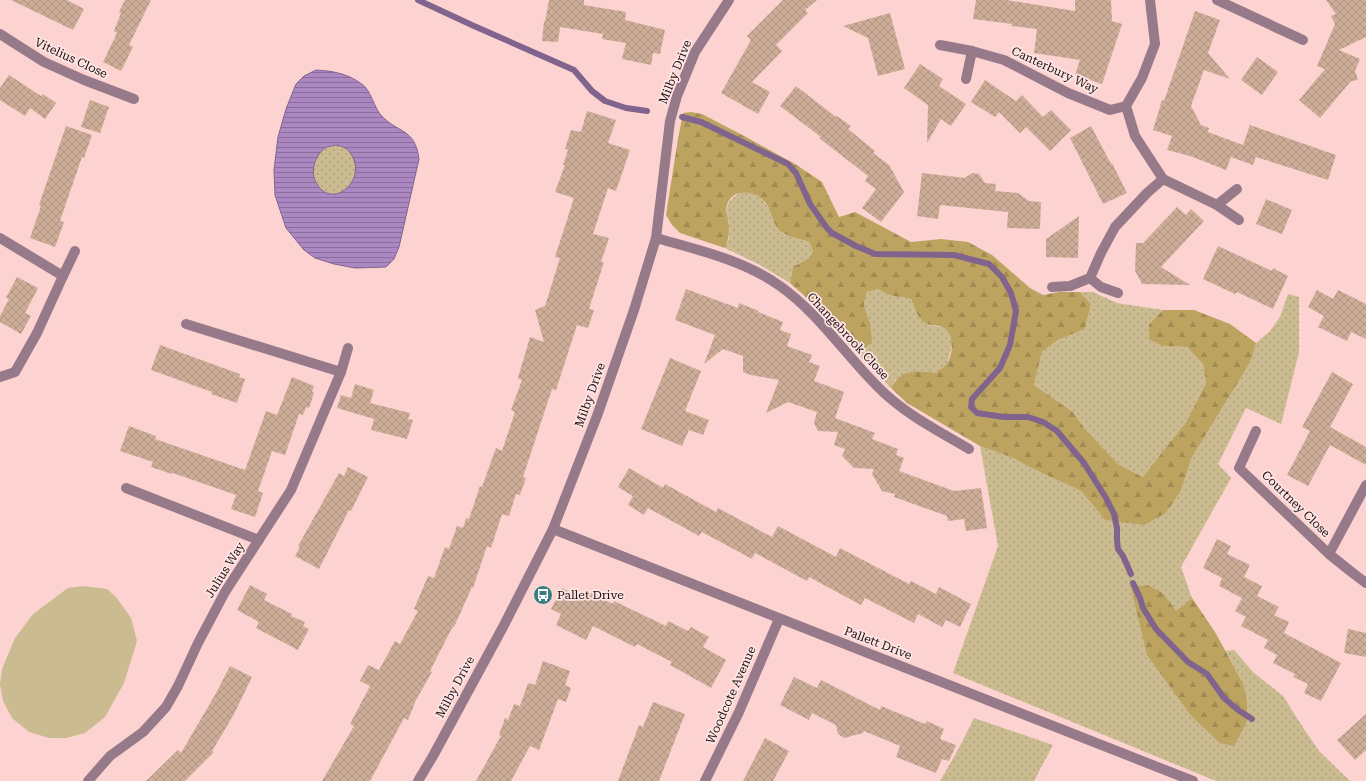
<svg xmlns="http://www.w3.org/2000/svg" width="1366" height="781" viewBox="0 0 1366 781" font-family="'Roboto Serif',serif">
<defs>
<pattern id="grass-dots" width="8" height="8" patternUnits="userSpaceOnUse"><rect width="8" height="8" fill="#cbbb91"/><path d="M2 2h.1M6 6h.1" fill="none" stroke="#aea07c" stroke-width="1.8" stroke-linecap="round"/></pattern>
<pattern id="forest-firs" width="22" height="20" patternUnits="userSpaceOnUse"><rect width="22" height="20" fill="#bca360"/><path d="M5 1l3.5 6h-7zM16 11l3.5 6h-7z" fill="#a18b52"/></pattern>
<pattern id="water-rules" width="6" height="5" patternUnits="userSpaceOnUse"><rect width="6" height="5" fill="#ab88c2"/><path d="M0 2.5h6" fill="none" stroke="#8b6e9c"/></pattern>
<pattern id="building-cross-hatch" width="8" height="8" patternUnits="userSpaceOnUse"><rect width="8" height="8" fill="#cdad98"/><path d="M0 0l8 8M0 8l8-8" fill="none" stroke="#b09482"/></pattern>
</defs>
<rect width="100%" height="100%" fill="#fdd3d1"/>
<!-- grass -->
<g fill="url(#grass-dots)">
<path d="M336,145C346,147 350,150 354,160C363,185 331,208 317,184C309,173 315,153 327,147C330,146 334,146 336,145Z"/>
<path d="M741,192H751L762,199L770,210L777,228L784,234L809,242L813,251L809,258L793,267L790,283L760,265L725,248C726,244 729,240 729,236C732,215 716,207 741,192Z"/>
<path d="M878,289C887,297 899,296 911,299L915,310L933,326L943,327L950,333L952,343L948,362L936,373L921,371L895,380L891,388L847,342L864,347L870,323L864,305L867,292Z"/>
<path d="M1080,292H1093L1117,303L1163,310L1149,324L1162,346L1187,347L1203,364L1206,381L1186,422L1144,477L1118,464L1086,430L1073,412L1034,385L1042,352L1058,340L1085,329L1091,304Z"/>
<path d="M1288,294L1299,297V352L1281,424L1246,408L1218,464L1231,478L1181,567L1192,598L1176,611L1147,585L1243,683L1226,651L1234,650L1253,672L1283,696L1302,726L1319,751L1350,781H1216L953,673L998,546L980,446L1013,458L1029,467L1081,491L1105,520L1166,513L1181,491L1191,459L1251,361L1256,343L1270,331L1280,317Z"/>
<path d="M974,718L1053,745L1034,781H940L958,750Z"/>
</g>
<!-- forest -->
<g fill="url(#forest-firs)">
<path d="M691,112L702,114L746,137L795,164L822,182L839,217L855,212L911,242L941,239L968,242L992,255L1030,288L1043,295L1059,292H1080L1091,304L1085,329L1058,340L1042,352L1034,385L1073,412L1086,430L1118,464L1143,477L1186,422L1206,382L1203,364L1187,347L1162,346L1149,339V324L1163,310H1194L1230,324L1256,343L1251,361L1191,459L1181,491L1166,513L1144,525L1105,520L1081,491L1029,467L1013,458L980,446L907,403L891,388C901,369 916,370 936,373C939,370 945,366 948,362C953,354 954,333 944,328C938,324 929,327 923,321C917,316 914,307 911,299C899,296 888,297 878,289L867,292L864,305L870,323L872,343L864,347L847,342L817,307L790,283L793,267L809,258L813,251L809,242C799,238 785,237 778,229C772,222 772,208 762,199C749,188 729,190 726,209C726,212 728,217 728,221C730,232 729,238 725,248L680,233L672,225L666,215L678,139L683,113Z"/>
<path d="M1147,585L1163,593L1176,611L1192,598L1215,632L1243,683L1247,701V721L1234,746L1220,743L1192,717L1147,655L1131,588Z"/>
</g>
<!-- park -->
<path fill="#cbbb91" d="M83,586L107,589L116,597L131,618L137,641L124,683L105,717L85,733L66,738H49L29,732L12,718L3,701L0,684L2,669L15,638L33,614L68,588Z"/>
<!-- water -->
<path fill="url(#water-rules)" stroke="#81648d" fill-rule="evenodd" d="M316,70C334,71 349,74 363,85C370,90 374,106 380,114C397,134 415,127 419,159L399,247L394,259L386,267L355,268L334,264L315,258L304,250L286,228L275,195L274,170L278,137L286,109L296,84L304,76ZM336,145C346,147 350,150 354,160C363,185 331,208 317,184C309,173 315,153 327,147C330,146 333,146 336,145Z"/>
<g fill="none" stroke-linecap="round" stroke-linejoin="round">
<!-- stream -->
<g stroke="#81648d" stroke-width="6">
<path d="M418,0L474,26L574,70L592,91L605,101L626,108L647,111"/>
<path d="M682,117L701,122L788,164L796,173L810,204L827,228L832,233L856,246L875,254L954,255L989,264L1002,277L1011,293L1016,311L1010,345L1000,368L972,399L971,407L977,413L1004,417H1028L1043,422L1057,431L1084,463L1106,498L1114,514L1117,528V540L1118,549L1123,556L1131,574"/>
<path d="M1133,583L1140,598L1143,608L1156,629L1188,662L1207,674L1224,698L1238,710L1252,719"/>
</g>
</g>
<!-- building -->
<g fill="url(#building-cross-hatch)">
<path d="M11,0H67L84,9L73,30Z"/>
<path d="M125,0H151L129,45L133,47L121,71L103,62L117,33L114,31L121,13L119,12Z"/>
<path d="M549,0H584V5L626,12L625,20L665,30L660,54L653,53L651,65L622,59L626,43L602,39L603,34L560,27L558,42L542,41L544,21L545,22Z"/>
<path d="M783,0H817L805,10L808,13L776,45L782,51L752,82L770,92L758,114L721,93L751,40L747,36Z"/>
<path d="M976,0H1006L1075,11V0H1111L1112,21L1122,24L1102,84L1075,75L1080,60L1034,53L1037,29L1011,26L1012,24L973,19Z"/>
<path d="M1326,0H1366V37L1339,50L1360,59L1355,71L1358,80L1351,81L1320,118L1299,100L1325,69L1317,66L1335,24L1331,16L1336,14Z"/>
<path d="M1195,11L1220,20L1208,53L1230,79L1204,70L1191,106L1201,125L1209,128L1208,132L1243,145L1250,125L1336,155L1328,180L1256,157L1253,165L1231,157L1226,170L1190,156L1167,150L1172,136L1153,130L1162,100L1164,101Z"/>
<path d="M890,13L905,69L878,76L868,38L843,26Z"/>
<path d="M1257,57L1278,72L1262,95L1241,80Z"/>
<path d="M920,64L943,79L939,86L966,104L951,126L941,119L927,143L928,105L904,88Z"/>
<path d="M9,75L41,96L43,94L56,103L45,119L30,108L25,116L0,100V88Z"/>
<path d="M985,80L1016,101L1022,95L1043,117L1051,110L1071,130L1050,151L1026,127L1020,133L999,112L995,117L971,102Z"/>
<path d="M796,86L836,117L837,116L851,126L848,129L875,151L873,153L889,165L904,192L881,222L862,208L876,189L865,181L868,176L819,138L821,137L780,106Z"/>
<path d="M90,100L109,107L100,133L81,127Z"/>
<path d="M587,111L616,120L608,143L630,150L616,191L608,188L593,234L609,238L601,262H604L589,309L594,310L588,328L577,325L556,390L552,389L523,477L526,478L520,495L516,494L509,516L502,514L491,548L487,546L473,588L472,587L454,627L453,626L430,671L432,672L416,700L408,720L404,718L370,781H322L354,726L350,724L370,686L360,681L368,665L379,670L395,641L400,644L418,611L414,609L428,576L434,578L445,547L449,549L457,526L463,528L466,518L469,519L480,486L482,487L496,448L502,451L515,412L511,410L522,380L518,378L530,337L544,342L535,310L545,306L560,258L555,257L574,198L555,192L565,165H563L568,150L565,149L571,130L581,132Z"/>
<path d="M66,126L92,135L84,158L82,157L60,221L64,222L55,247L30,238L41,206L39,205Z"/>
<path d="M1091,126L1111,164L1112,163L1127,193L1103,204L1070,138Z"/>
<path d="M922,173L965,178L972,173L979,174L985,183L996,184L995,191L1018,193L1029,201L1041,202L1040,229L1007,228L1008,212L940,205L938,219L917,216Z"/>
<path d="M1266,199L1292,210L1282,234L1256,224Z"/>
<path d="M1177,207L1186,215L1191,209L1204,221L1161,267L1190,285L1142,284L1135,271L1136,243H1143Z"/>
<path d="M1079,216L1078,258L1046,257V239Z"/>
<path d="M1218,246L1272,271L1273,268L1288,276L1273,309L1237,292L1235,294L1203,279Z"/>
<path d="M17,277L38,288L25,313L31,316L21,334L0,322V316L9,299L6,298Z"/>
<path d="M686,289L738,308L739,303L759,311L758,312L783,322L780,330L791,334L787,346L812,355L809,362L820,366L814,381L844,392L835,418L875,433L872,439L898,449L896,455L904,458L899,471L954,491L981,488L987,528L966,531L964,519L948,521L947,516L894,497L895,494L882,491L872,474L874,469L854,468L842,456L845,449L834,445L838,432L818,431L814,423L817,412L788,402L766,413L779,380L751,375L743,372V356L723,349L704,364L715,335L675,320Z"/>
<path d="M1317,290L1333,299L1338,290L1366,304V339L1351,332L1347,341L1318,327L1324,316L1308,307Z"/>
<path d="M160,345L240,374L239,377L245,379L237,403L211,394L212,392L151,370Z"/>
<path d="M670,358L701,371L685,411L709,420L703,435L689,430L682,446L641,429Z"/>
<path d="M1332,372L1353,384L1330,427L1366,447V465L1330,445L1308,486L1287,475L1310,431L1302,427Z"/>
<path d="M292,377L314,386L312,392L314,393L309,408L306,407L303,415L299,414L285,455L272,451L258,491L263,493L255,517L231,509L236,495L173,473L172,474L151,467L153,462L120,451L129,426L156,436L155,439L245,470L266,411L277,415Z"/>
<path d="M355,384L374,390L370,403L410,413L408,419L413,420L407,439L371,430L374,419L337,408L341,395L351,398Z"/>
<path d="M348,467L368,477L351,511L349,510L319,569L295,556L300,547L298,546L339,473L344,476Z"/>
<path d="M629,468L663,488L665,484L716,512L718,508L772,537L778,526L836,557L840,548L909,584L911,581L936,594L939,587L971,604L960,627L946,620L942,627L918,614L914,623L865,598L861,605L809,577L807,581L755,553L752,559L702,532L699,536L648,508L644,515L628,505L633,496L618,487Z"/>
<path d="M1217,539L1231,546L1227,554L1250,565L1244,577L1262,586L1257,596L1279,607L1274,615L1289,622L1284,633L1341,663L1321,701L1304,693L1308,684L1293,677L1295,674L1273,663L1277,655L1264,648L1268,640L1241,626L1246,617L1235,611L1242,598L1219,586L1222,578L1203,568Z"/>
<path d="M250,585L267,594L264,600L292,614L291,616L305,622L303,626L309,629L298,650L256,628L259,622L237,610Z"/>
<path d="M562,588L585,600L589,592L613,604L614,601L666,626L668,621L688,631L691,627L709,637L703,647L726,660L711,688L670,665L672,662L637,644L635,647L593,626L586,640L556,625L561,614L551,609Z"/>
<path d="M1348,629L1366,633V657L1344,653Z"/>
<path d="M543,661L570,671L565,685L571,688L566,702L558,699L539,750L530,746L511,781H476L501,736L499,735L505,718L508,720L514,704L520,706L528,683L535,685Z"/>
<path d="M230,666L252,677L233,716L212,751L214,752L185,781H146L178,750L181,753L215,695Z"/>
<path d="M794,677L817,688L821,680L880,710L881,706L925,724L927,721L944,729L940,739L956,745L949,761L942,759L936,773L896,757L900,746L864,731L863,733L844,738L838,734L836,725L812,713L809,720L780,705Z"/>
<path d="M653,702L685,714L659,781H618L639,725L643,727Z"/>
<path d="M1366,714V750L1355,760L1337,740Z"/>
<path d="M765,738L789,751L773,781H743Z"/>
</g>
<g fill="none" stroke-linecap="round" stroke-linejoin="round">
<!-- minor -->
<g stroke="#977a89" stroke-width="10">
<path d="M1217,0L1303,40"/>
<path d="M0,34L44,62L84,80L134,99"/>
<path d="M940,45L972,51L1004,60L1068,93L1110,110L1126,106"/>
<path d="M966,79L972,51"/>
<path d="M1163,179L1217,205"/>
<path d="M1237,189L1217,205L1239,220"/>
<path d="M0,238L63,276L37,333L15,372L0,377"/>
<path d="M656,238C698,250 744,260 780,286C818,313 844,353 877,386C903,413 937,430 969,449"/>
<path d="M63,276L75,251"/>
<path d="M1090,278L1101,287L1118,293"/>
<path d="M1052,287L1070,286L1090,278L1101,253L1115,227L1147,193L1163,179L1135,136L1126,106L1142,78L1155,44L1150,0"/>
<path d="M186,324L341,372"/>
<path d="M1256,431L1239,468L1329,554L1354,574L1366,583"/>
<path d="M126,488L259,540"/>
<path d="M553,529L1193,781"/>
<path d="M1329,554L1366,485"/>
<path d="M88,781L110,756L143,732L166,707L178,686L198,643L225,592L291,490L341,372L348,348"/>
<path d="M418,781L433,756L503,627L553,529L597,416L634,310L656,238L670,121L677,96L695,52L729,0"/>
<path d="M705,781L739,712L779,619"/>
</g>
</g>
<!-- icons -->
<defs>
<symbol id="bus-disc" viewBox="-11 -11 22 22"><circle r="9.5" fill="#367f7e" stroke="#fee5e4"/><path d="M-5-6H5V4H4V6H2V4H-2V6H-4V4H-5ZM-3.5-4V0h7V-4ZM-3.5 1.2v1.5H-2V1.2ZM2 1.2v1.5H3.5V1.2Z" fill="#fff"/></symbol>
</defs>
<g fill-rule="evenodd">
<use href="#bus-disc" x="532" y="584" width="22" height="22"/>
</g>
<g text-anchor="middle" stroke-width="3.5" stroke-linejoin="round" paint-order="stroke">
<!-- street labels -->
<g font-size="12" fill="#1f1111" stroke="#fee5e4">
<text transform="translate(71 58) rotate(25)" y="4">Vitelius Close</text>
<text transform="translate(1055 70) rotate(25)" y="4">Canterbury Way</text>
<text transform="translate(675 72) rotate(-68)" y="4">Milby Drive</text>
<text transform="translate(848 336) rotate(47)" y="4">Changebrook Close</text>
<text transform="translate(590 395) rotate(-70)" y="4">Milby Drive</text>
<text transform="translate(1296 504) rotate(44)" y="4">Courtney Close</text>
<text transform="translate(225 570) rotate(-58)" y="4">Julius Way</text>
<text transform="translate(878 643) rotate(21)" y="4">Pallett Drive</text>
<text transform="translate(455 687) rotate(-62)" y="4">Milby Drive</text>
<text transform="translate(731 695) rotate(-66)" y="4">Woodcote Avenue</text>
</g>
<!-- poi labels -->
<g font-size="12" fill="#1f1111" stroke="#fee5e4" text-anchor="start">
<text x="557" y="599">Pallet Drive</text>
</g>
</g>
</svg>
